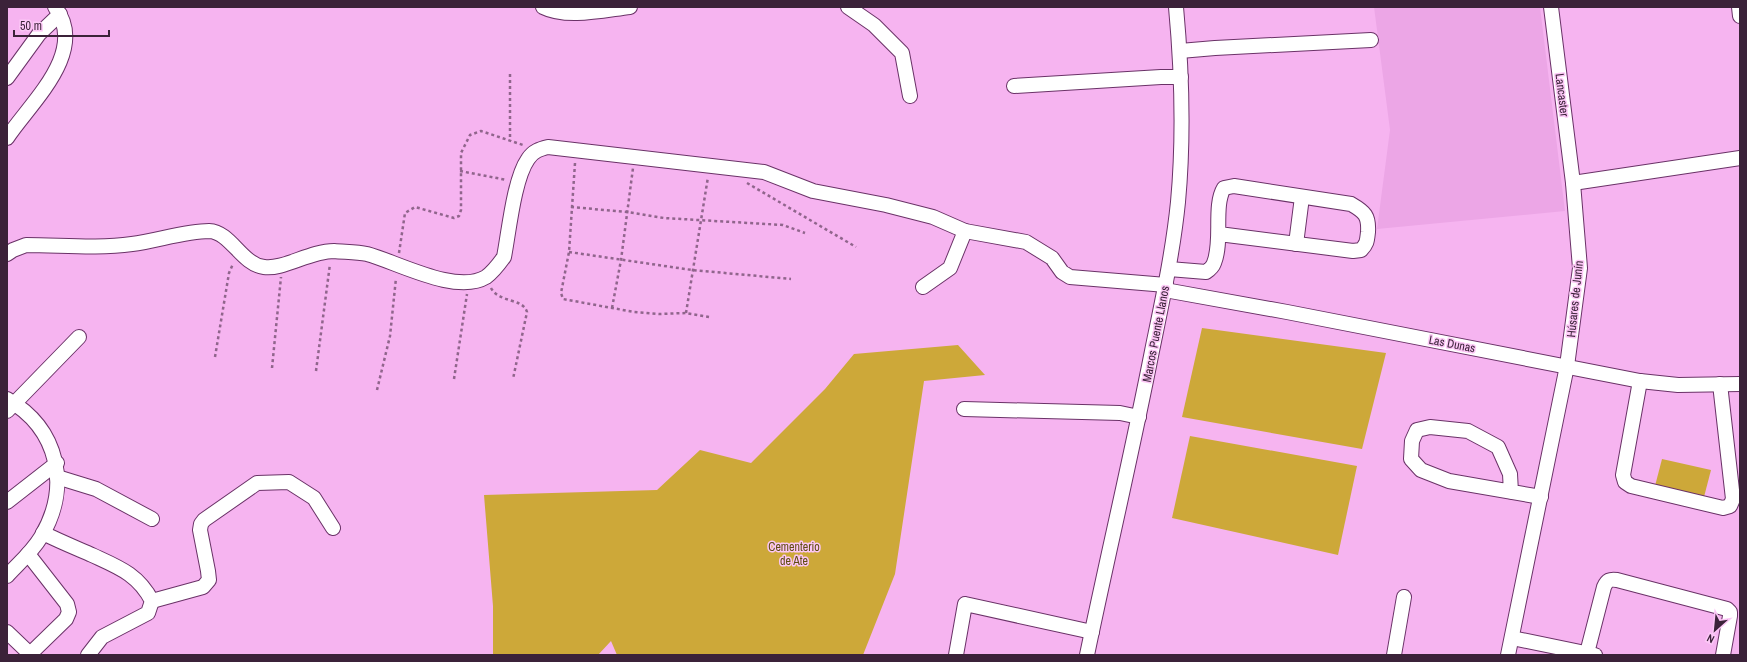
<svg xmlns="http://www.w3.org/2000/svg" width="1747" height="662" viewBox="0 0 1747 662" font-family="'Archivo Narrow',sans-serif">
<rect width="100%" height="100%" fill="#f6b4f0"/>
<!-- built -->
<path fill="#eca6e6" d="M1374,7H1540L1565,211L1377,229L1390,130Z"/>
<!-- green -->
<g fill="#cda839">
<path d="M1202,328L1386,353L1362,449L1182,417Z"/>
<path d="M958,345L985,375L924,381L895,574L863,655H617L611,641L598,655H493V606L484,495L657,490L700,450L751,463L825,389L854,354Z"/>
<path d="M1190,436L1357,466L1338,555L1172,518Z"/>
<path d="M1662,459L1711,470L1704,497L1655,486Z"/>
</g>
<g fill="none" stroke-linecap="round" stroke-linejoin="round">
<defs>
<g id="minor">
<path d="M543,7C567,19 604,10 630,7"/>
<path d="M848,7L874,25L902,53L910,96"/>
<path d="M1739,7L1740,16"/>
<path d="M1180,51L1215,48L1371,40"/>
<path d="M7,78L39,34L60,14"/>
<path d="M1014,86L1161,77H1181"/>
<path d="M7,138C30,103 89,52 55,7"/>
<path d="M1573,183L1740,158"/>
<path d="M1296,244L1302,197"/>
<path d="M7,254L13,250L26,245C61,245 97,249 132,244C156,241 186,231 209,231C231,232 241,264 264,267C283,270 310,251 334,251C344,252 357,252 367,254C397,262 456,295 486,277C493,272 499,264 504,257C509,231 514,179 528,159C533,151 540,149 548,147L764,172L813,191L886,205L933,217L965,231L1026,242L1052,258L1062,272L1070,277L1166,285"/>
<path d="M1169,269L1206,272C1209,270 1213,266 1214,263C1223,241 1213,206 1224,188L1234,186L1351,204C1365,212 1369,216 1368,232C1367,241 1367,244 1361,250L1353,251L1219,234"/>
<path d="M923,287L950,268L965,231"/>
<path d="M1165,290L1287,312L1640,381L1678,385L1740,384"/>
<path d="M1640,381L1623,475L1625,482L1631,486L1723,508L1730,506L1733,499L1720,384"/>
<path d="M7,399C59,429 71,487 41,537C32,552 19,563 7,576"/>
<path d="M964,409L1120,413L1139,417"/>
<path d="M7,411L79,337"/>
<path d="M57,477L96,489L152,519"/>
<path d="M1511,492L1510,474L1498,447L1468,431L1430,427L1417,430L1412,441L1411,459L1421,470L1449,481L1541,497"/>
<path d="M7,502L57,463"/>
<path d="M43,533C59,541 76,548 92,555C118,567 138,574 152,601L148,613L102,637L88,655"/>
<path d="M28,554L67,604L69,612L66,619L30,654"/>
<path d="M152,601L203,587L209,580L208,571L200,530L201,524L204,520L257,483L289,482L314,498L333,528"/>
<path d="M7,632L30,654L29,655"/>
<path d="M1512,638L1595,655"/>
<path d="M1587,653L1604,587C1607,580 1610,579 1617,580L1727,609L1730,612V616L1723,655"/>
<path d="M956,655L965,604L1092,632"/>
<path d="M1087,655C1108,554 1132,453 1152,351C1162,302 1173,252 1178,202C1184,137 1182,72 1176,7"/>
<path d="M1394,655L1404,597"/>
<path d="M1508,655L1567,366L1580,268L1573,183L1551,7"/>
</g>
</defs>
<!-- minor casing -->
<use href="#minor" stroke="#6a3267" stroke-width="16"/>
<!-- path -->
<g stroke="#90658c" stroke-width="2.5" stroke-dasharray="3 3" stroke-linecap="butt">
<path d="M510,74V141"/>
<path d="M575,163L569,252L561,293L563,299L634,312L660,314L686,313L709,317"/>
<path d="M460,171L507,180"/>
<path d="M747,183L856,247"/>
<path d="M571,207L627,212L664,218L783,225L805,233"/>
<path d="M569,252L692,270L791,279"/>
<path d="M399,253L405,213L415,207L454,218L459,216L461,210V153L470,135L481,131L523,145"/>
<path d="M491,288C499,303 523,298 527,312L513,379"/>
<path d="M612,308L621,260L633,168"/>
<path d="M686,313L708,177"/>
<path d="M215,357L229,273L233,264"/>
<path d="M272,368L281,277"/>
<path d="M316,371L330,264"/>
<path d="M454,379L467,294"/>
<path d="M377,390L390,336L396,278"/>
</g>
<!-- minor -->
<use href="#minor" stroke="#fff" stroke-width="14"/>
</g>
<g text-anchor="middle" stroke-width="3" stroke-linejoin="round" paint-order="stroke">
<!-- street labels -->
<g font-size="12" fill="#3b2239" stroke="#fcc7f6">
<text transform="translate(1562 95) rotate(83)" y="4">Lancaster</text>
<text transform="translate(1575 299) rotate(-84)" y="4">Húsares de Junín</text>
<text transform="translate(1156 334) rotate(-79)" y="4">Marcos Puente Llanos</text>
<text transform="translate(1452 344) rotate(11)" y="4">Las Dunas</text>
</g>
<!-- park labels -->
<g font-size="12" fill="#5f4c11" stroke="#fcc7f6">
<text x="794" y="551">Cementerio<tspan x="794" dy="14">de Ate</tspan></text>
</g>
</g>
<!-- border -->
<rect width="1747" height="662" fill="none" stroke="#3b2239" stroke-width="16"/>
<!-- north arrow -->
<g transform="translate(1715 630) rotate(207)" stroke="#fcc7f6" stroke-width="3" paint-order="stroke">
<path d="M0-3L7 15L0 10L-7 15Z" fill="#3b2239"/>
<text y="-6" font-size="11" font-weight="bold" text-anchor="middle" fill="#3b2239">N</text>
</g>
<!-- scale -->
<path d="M14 30v6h95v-6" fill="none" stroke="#3b2239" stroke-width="2"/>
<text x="20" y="30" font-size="12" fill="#3b2239" stroke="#fcc7f6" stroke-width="3" paint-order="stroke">50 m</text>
</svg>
